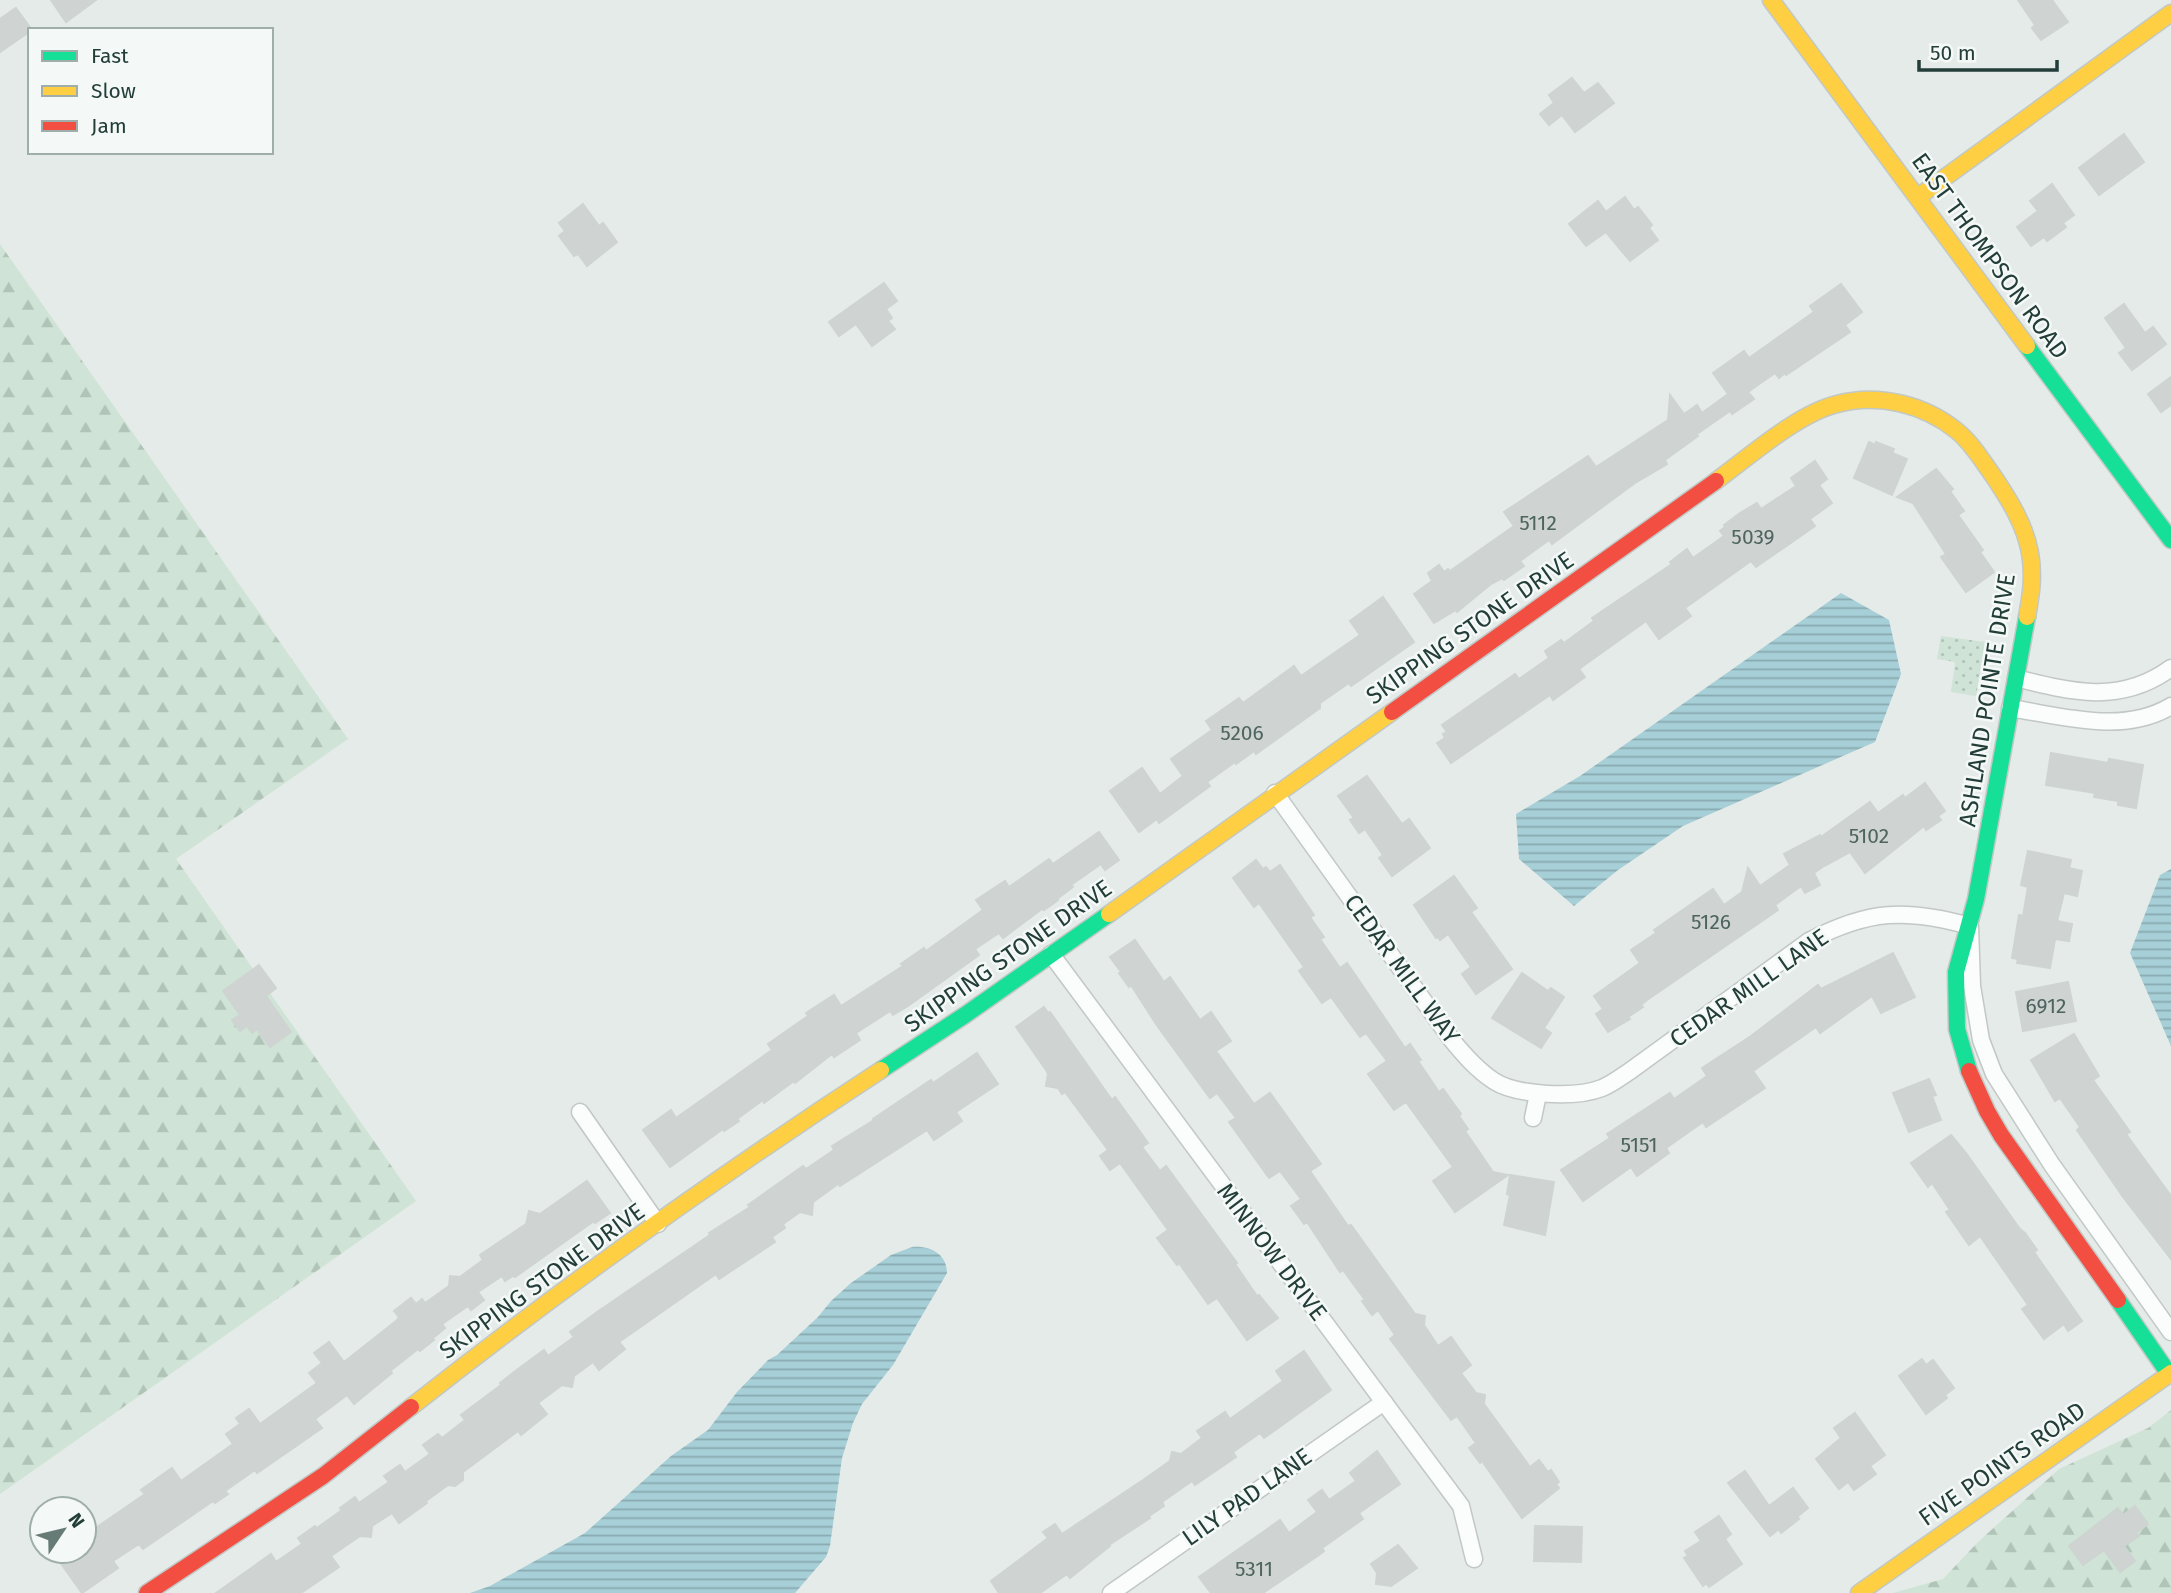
<svg xmlns="http://www.w3.org/2000/svg" width="2171" height="1593" viewBox="0 0 2171 1593" font-family="'Fira Sans',sans-serif">
<defs>
<pattern id="forest-firs" width="22" height="20" patternUnits="userSpaceOnUse" patternTransform="scale(1.75)"><rect width="22" height="20" fill="#cfe3d6"/><path d="M5 1l3.5 6h-7zM16 11l3.5 6h-7z" fill="#b1c4b8"/></pattern>
<pattern id="park-dots" width="8" height="8" patternUnits="userSpaceOnUse" patternTransform="scale(1.75)"><rect width="8" height="8" fill="#cfe3d6"/><path d="M2 2h.1M6 6h.1" fill="none" stroke="#b1c4b8" stroke-width="1.8" stroke-linecap="round"/></pattern>
<pattern id="water-rules" width="6" height="5" patternUnits="userSpaceOnUse" patternTransform="scale(1.75)"><rect width="6" height="5" fill="#a7cfd7"/><path d="M0 2.5h6" fill="none" stroke="#88a9af"/></pattern>
</defs>
<rect width="100%" height="100%" fill="#e5ebe8"/>
<!-- forest -->
<g fill="url(#forest-firs)">
<path d="M0,244L348,739L176,859L416,1201L0,1494Z"/>
<path d="M2171,1410V1593H1893L1943,1579L1978,1542L2059,1469L2148,1428Z"/>
</g>
<!-- park -->
<path fill="url(#park-dots)" d="M1941,636L1985,642L1976,696L1951,692L1955,662L1937,659Z"/>
<!-- water -->
<g fill="url(#water-rules)">
<path d="M1841,593L1889,620L1901,674L1875,742L1683,826L1618,870L1574,906L1519,859L1516,814L1580,776Z"/>
<path d="M2171,869V1046L2130,953L2160,875Z"/>
<path d="M912,1247C930,1245 947,1254 947,1273L893,1365L862,1404L853,1423L842,1458L830,1546L826,1557L795,1593H470L490,1586L585,1533L671,1456L708,1430L737,1392L768,1360L777,1355L818,1317L831,1301L851,1283L891,1255Z"/>
</g>
<!-- building -->
<g fill="#cfd4d2" stroke="#ced4d1" stroke-width="2">
<path d="M51,0H96L66,22Z"/>
<path d="M2018,0H2052L2068,22L2041,40L2032,28L2035,25Z"/>
<path d="M16,8L32,30L0,52V19Z"/>
<path d="M1572,78L1584,93L1598,83L1614,103L1575,132L1562,115L1549,125L1540,114L1554,103L1549,95Z"/>
<path d="M2124,134L2144,162L2099,195L2079,168Z"/>
<path d="M2052,184L2074,215L2063,223L2066,227L2047,241L2044,237L2031,246L2017,227L2038,211L2030,201Z"/>
<path d="M1625,197L1634,210L1638,207L1652,225L1649,228L1658,240L1630,261L1606,232L1586,246L1569,224L1598,201L1606,212Z"/>
<path d="M583,204L599,226L603,223L617,242L587,266L578,254L574,256L559,236L565,231L559,223Z"/>
<path d="M884,283L897,301L886,309L892,318L888,321L895,329L872,346L856,324L839,336L829,322Z"/>
<path d="M1841,284L1862,312L1845,325L1850,332L1786,375L1785,373L1779,378L1775,373L1748,392L1754,399L1732,414L1730,411L1697,434L1698,436L1665,460L1667,464L1635,483L1552,544L1549,540L1520,561L1524,566L1504,580L1502,578L1491,584L1457,612L1456,610L1434,623L1414,594L1432,581L1428,573L1439,565L1444,572L1448,569L1450,571L1514,526L1504,512L1588,456L1596,467L1668,420L1670,395L1684,414L1697,405L1702,413L1728,394L1713,373L1744,351L1749,358L1814,312L1810,306Z"/>
<path d="M2124,304L2145,333L2153,327L2166,344L2132,370L2119,353L2126,348L2105,318Z"/>
<path d="M2171,377V405L2161,412L2148,394Z"/>
<path d="M1869,442L1875,445L1876,442L1894,449L1892,453L1907,459L1892,495L1854,478Z"/>
<path d="M1815,461L1827,479L1819,485L1832,503L1810,519L1815,526L1756,567L1751,561L1685,608L1691,616L1659,639L1646,621L1579,669L1585,677L1553,700L1550,695L1451,763L1437,743L1445,738L1443,734L1447,732L1442,725L1515,674L1519,679L1549,658L1545,651L1561,640L1564,643L1594,621L1592,618L1672,564L1670,562L1687,549L1693,558L1724,536L1720,531L1725,527L1724,525L1740,513L1757,503L1761,509L1796,486L1791,478Z"/>
<path d="M1936,469L1953,489L1950,491L1964,511L1958,515L1983,550L1980,552L1994,572L1966,592L1941,557L1946,554L1913,503L1897,497Z"/>
<path d="M1383,597L1414,642L1351,686L1349,683L1320,703V708L1256,754L1254,751L1236,764L1235,762L1207,782L1210,786L1159,823L1157,819L1139,832L1110,791L1142,768L1160,794L1183,776L1171,759L1212,730L1206,721L1239,698L1243,703L1294,666L1301,676L1360,635L1350,621Z"/>
<path d="M2051,753L2108,763L2109,759L2143,765L2136,808L2118,805V801L2094,797L2095,793L2046,785Z"/>
<path d="M1367,776L1402,824L1409,819L1430,848L1392,876L1379,858L1383,855L1365,829L1359,833L1350,820L1354,818L1338,796Z"/>
<path d="M1925,783L1945,811L1938,816L1941,820L1926,830L1924,826L1865,873L1850,852L1824,866L1814,873L1820,885L1805,893L1801,886L1775,905L1778,910L1647,1000L1641,1005L1643,1007L1628,1017L1630,1019L1608,1032L1596,1014L1603,1009L1594,996L1640,963L1631,950L1656,933L1654,930L1713,889L1724,905L1742,892L1748,868L1760,886L1790,865L1784,854L1820,835L1821,837L1870,802L1878,813L1903,795L1905,798Z"/>
<path d="M1099,832L1119,860L1105,870L1101,864L1071,885L1073,887L1057,899L1058,900L1044,910L1042,909L1003,938L999,933L975,949L979,955L908,1006L893,1015L890,1011L856,1033L860,1040L834,1057L832,1054L795,1083L794,1081L764,1103L763,1100L737,1119L739,1121L724,1131L723,1129L670,1167L643,1130L671,1110L676,1118L772,1050L768,1044L808,1016L806,1013L834,995L841,1006L903,966L901,964L924,948L926,951L983,910L976,900L1005,881L1009,887L1049,859L1053,864Z"/>
<path d="M2028,851L2071,860L2069,868L2082,871L2077,896L2064,893L2057,921L2072,924L2069,941L2055,939L2050,968L2017,963L2018,959L2012,958L2019,915L2023,916L2028,887L2021,885Z"/>
<path d="M1256,860L1263,869L1266,867L1270,872L1280,865L1314,915L1310,917L1324,937L1320,939L1340,968L1347,963L1405,1048L1410,1044L1421,1060L1418,1061L1439,1092L1443,1089L1461,1114L1459,1116L1468,1129L1465,1131L1493,1172L1508,1175L1455,1212L1433,1181L1453,1167L1406,1102L1394,1110L1368,1074L1387,1061L1366,1033L1360,1037L1331,997L1322,1003L1299,971L1304,967L1259,903L1254,907L1233,878Z"/>
<path d="M1454,876L1477,908L1471,912L1512,969L1476,994L1462,974L1471,967L1448,934L1440,940L1438,937L1436,938L1414,905Z"/>
<path d="M1135,940L1164,982L1170,977L1200,1020L1211,1012L1231,1041L1216,1051L1254,1104L1270,1093L1321,1164L1310,1171L1348,1226L1351,1225L1415,1314L1425,1316L1424,1325L1438,1346L1451,1337L1471,1365L1461,1373L1476,1393L1485,1395L1484,1404L1530,1467L1539,1460L1548,1472L1551,1470L1559,1482L1556,1484L1559,1488L1522,1518L1482,1461L1480,1463L1469,1448L1476,1443L1457,1416L1451,1420L1390,1339L1395,1335L1378,1310L1372,1315L1362,1301L1365,1300L1343,1270L1340,1272L1307,1222L1304,1224L1291,1206L1301,1199L1280,1171L1269,1178L1229,1122L1236,1118L1217,1093L1210,1098L1158,1027L1131,985L1129,987L1119,973L1121,972L1110,957Z"/>
<path d="M1893,953L1915,997L1881,1013L1872,996L1820,1033L1816,1027L1753,1071L1765,1088L1706,1127L1703,1122L1666,1148L1669,1153L1637,1176L1631,1167L1583,1201L1561,1170L1610,1138L1607,1134L1670,1093L1674,1099L1707,1076L1702,1068L1751,1036L1818,985L1821,989Z"/>
<path d="M259,965L276,988L266,996L291,1032L270,1047L257,1029L252,1033L247,1026L240,1031L232,1020L240,1015L223,991Z"/>
<path d="M1522,973L1548,991L1551,988L1564,997L1544,1028L1551,1033L1541,1048L1492,1018Z"/>
<path d="M2068,982L2076,1021L2023,1031L2016,992Z"/>
<path d="M1044,1007L1048,1013L1050,1012L1112,1100L1115,1097L1136,1126L1148,1143L1142,1147L1160,1171L1166,1166L1237,1263L1235,1264L1257,1296L1259,1295L1278,1318L1247,1340L1217,1298L1208,1304L1179,1263L1177,1265L1157,1238L1168,1230L1120,1163L1110,1170L1100,1156L1108,1150L1065,1092L1062,1094L1058,1088L1046,1086L1048,1074L1046,1070L1016,1027Z"/>
<path d="M2074,1034L2099,1076L2093,1080L2130,1132L2126,1134L2171,1196V1259L2123,1197L2077,1130L2080,1127L2060,1098L2055,1101L2031,1060Z"/>
<path d="M977,1053L998,1084L956,1112L962,1121L934,1140L927,1130L840,1186L838,1184L813,1202L812,1215L800,1212L783,1224L785,1228L772,1237L775,1242L719,1279L716,1274L619,1342L625,1349L599,1370L593,1362L574,1376L572,1387L562,1385L538,1403L547,1414L521,1435L518,1431L463,1472V1480L455,1486L448,1485L426,1501L427,1503L399,1523L392,1513L372,1526L371,1537L360,1536L331,1556L339,1567L301,1593H216L271,1554L276,1562L302,1544L298,1538L315,1526L317,1528L342,1510L340,1508L355,1497L359,1503L389,1482L384,1476L400,1465L405,1472L430,1454L423,1445L438,1434L442,1438L465,1420L461,1415L501,1385L500,1383L518,1369L544,1350L548,1356L574,1337L570,1332L597,1312L710,1235L709,1233L750,1207L748,1205L803,1166L806,1169L834,1150L832,1146L874,1120L873,1119L931,1080L933,1083Z"/>
<path d="M1929,1079L1936,1095L1932,1096L1941,1120L1909,1132L1893,1093Z"/>
<path d="M1951,1135L1966,1153L2020,1229L2025,1233L2037,1250L2034,1252L2082,1321L2068,1331L2064,1324L2044,1339L2022,1309L2028,1305L1980,1236L1969,1245L1946,1212L1950,1210L1932,1183L1928,1187L1911,1163Z"/>
<path d="M1510,1175L1554,1182L1545,1235L1504,1225L1510,1195L1507,1194Z"/>
<path d="M587,1181L610,1213L595,1223L594,1221L515,1277L513,1276L505,1281L502,1276L478,1292L484,1300L471,1310L468,1306L442,1324L445,1328L432,1339L434,1340L420,1351L418,1349L390,1371L392,1373L354,1404L347,1395L315,1419L322,1428L257,1473L255,1470L225,1491L228,1494L215,1503L213,1501L143,1549L139,1544L113,1561L118,1568L82,1593L52,1551H84V1536L145,1494L141,1490L172,1468L181,1481L233,1444L226,1434L240,1424L236,1418L249,1409L260,1424L317,1383L309,1373L322,1363L314,1353L329,1342L344,1362L396,1321L399,1317L394,1311L411,1298L416,1304L422,1299L425,1303L449,1286L450,1276L460,1277L483,1260L480,1255L526,1224L529,1211L540,1214Z"/>
<path d="M1304,1351L1331,1390L1264,1438L1260,1433L1233,1452L1236,1457L1195,1485L1192,1481L1162,1502L1164,1506L1149,1516L1150,1518L1109,1545L1110,1546L1070,1578L1067,1574L1040,1593H999L991,1581L1048,1538L1043,1532L1055,1524L1062,1534L1143,1480L1170,1461L1172,1452L1181,1454L1202,1438L1197,1431L1225,1412L1230,1419L1283,1381L1276,1371Z"/>
<path d="M1922,1359L1926,1365L1933,1360L1954,1388L1945,1395L1947,1398L1926,1414L1899,1376Z"/>
<path d="M1855,1413L1885,1455L1870,1466L1876,1474L1854,1490L1848,1482L1839,1489L1816,1459L1841,1438L1834,1428Z"/>
<path d="M1377,1451L1400,1484L1359,1513L1363,1519L1322,1548L1324,1551L1319,1555L1263,1593H1211L1199,1577L1280,1520L1289,1533L1317,1512L1308,1500L1322,1490L1329,1500L1356,1481L1350,1473Z"/>
<path d="M1745,1471L1769,1506L1793,1488L1808,1508L1797,1517L1799,1519L1781,1533L1779,1529L1770,1536L1728,1483Z"/>
<path d="M2135,1506L2148,1524L2136,1533L2139,1536L2124,1546L2135,1561L2120,1572L2104,1550L2083,1565L2069,1546L2118,1508L2123,1515Z"/>
<path d="M1719,1516L1731,1534L1725,1539L1742,1564L1709,1587L1706,1583L1703,1586L1684,1558L1688,1556L1685,1551L1701,1541L1695,1532Z"/>
<path d="M1535,1526L1582,1527L1581,1562L1534,1561Z"/>
<path d="M1398,1545L1417,1568L1391,1586L1376,1584L1377,1573L1371,1564Z"/>
</g>
<g fill="none" stroke-linecap="round" stroke-linejoin="round">
<defs>
<g id="street">
<path d="M2016,678C2071,692 2121,705 2171,668"/>
<path d="M2010,708C2062,716 2123,735 2171,706"/>
<path d="M1275,793L1451,1039C1464,1055 1477,1070 1494,1081C1517,1096 1577,1098 1602,1088C1612,1084 1621,1077 1630,1071L1809,941C1868,910 1906,908 1970,926L1972,986L1981,1040L1994,1074L2052,1165L2171,1332"/>
<path d="M1051,954L1461,1506L1474,1559"/>
<path d="M580,1112L658,1224"/>
<path d="M1533,1118L1538,1094"/>
<path d="M1111,1593L1384,1402"/>
</g>
<g id="fast">
<path d="M2027,346L2171,540"/>
<path d="M881,1070L965,1015L1109,914"/>
<path d="M1969,1071L1957,1029L1956,972L1976,899L2027,617"/>
<path d="M2118,1300L2169,1374"/>
</g>
<g id="slow">
<path d="M1771,0L2027,346"/>
<path d="M1918,197L2171,13"/>
<path d="M1716,481C1750,456 1797,414 1837,404C1878,393 1924,404 1957,431C1972,443 1983,462 1994,477C2010,501 2025,525 2030,553C2034,576 2031,595 2027,617"/>
<path d="M1109,914L1392,712"/>
<path d="M411,1407C562,1288 720,1175 881,1070"/>
<path d="M1859,1593L2171,1373"/>
</g>
<g id="jam">
<path d="M1392,712L1716,481"/>
<path d="M1969,1071L1987,1111L2001,1135L2118,1300"/>
<path d="M147,1593L323,1476L411,1407"/>
</g>
</defs>
<!-- street casing -->
<use href="#street" stroke="#c2c8c5" stroke-width="19"/>
<!-- fast casing -->
<use href="#fast" stroke="#c1c8c5" stroke-width="19"/>
<!-- slow casing -->
<use href="#slow" stroke="#c1c8c5" stroke-width="19"/>
<!-- jam casing -->
<use href="#jam" stroke="#c1c8c5" stroke-width="19"/>
<!-- street -->
<use href="#street" stroke="#fbfcfc" stroke-width="16"/>
<!-- fast -->
<use href="#fast" stroke="#16e098" stroke-width="16"/>
<!-- slow -->
<use href="#slow" stroke="#ffcf43" stroke-width="16"/>
<!-- jam -->
<use href="#jam" stroke="#f24e42" stroke-width="16"/>
</g>
<g text-anchor="middle" stroke-width="5" stroke-linejoin="round" paint-order="stroke">
<!-- number labels -->
<g font-size="21" fill="#4e645e">
<text x="1538" y="530">5112</text>
<text x="1753" y="544">5039</text>
<text x="1242" y="740">5206</text>
<text x="1869" y="843">5102</text>
<text x="1711" y="929">5126</text>
<text x="2046" y="1013">6912</text>
<text x="1639" y="1152">5151</text>
<text x="1254" y="1576">5311</text>
</g>
<!-- street labels -->
<g font-size="24" fill="#233e38" stroke="#f4f9f7">
<text transform="translate(1990 256) rotate(54)" y="8">EAST THOMPSON ROAD</text>
<text transform="translate(1470 628) rotate(-35)" y="8">SKIPPING STONE DRIVE</text>
<text transform="translate(1987 700) rotate(-81)" y="8">ASHLAND POINTE DRIVE</text>
<text transform="translate(1008 956) rotate(-35)" y="8">SKIPPING STONE DRIVE</text>
<text transform="translate(1402 969) rotate(54)" y="8">CEDAR MILL WAY</text>
<text transform="translate(1749 988) rotate(-35)" y="8">CEDAR MILL LANE</text>
<text transform="translate(1272 1252) rotate(53)" y="8">MINNOW DRIVE</text>
<text transform="translate(542 1281) rotate(-36)" y="8">SKIPPING STONE DRIVE</text>
<text transform="translate(2002 1464) rotate(-35)" y="8">FIVE POINTS ROAD</text>
<text transform="translate(1247 1497) rotate(-35)" y="8">LILY PAD LANE</text>
</g>
</g>
<!-- legend -->
<rect x="28" y="28" width="245" height="126" fill="#f4f9f7" stroke="#a0aeab" stroke-width="2"/>
<rect x="42" y="51" width="35" height="10" fill="#16e098" stroke="#a0aeab" stroke-width="2"/>
<text x="91" y="63" font-size="21" fill="#233e38">Fast</text>
<rect x="42" y="86" width="35" height="10" fill="#ffcf43" stroke="#a0aeab" stroke-width="2"/>
<text x="91" y="98" font-size="21" fill="#233e38">Slow</text>
<rect x="42" y="121" width="35" height="10" fill="#f24e42" stroke="#a0aeab" stroke-width="2"/>
<text x="91" y="133" font-size="21" fill="#233e38">Jam</text>
<!-- north arrow -->
<g transform="translate(63 1530) rotate(55)"><circle r="33" fill="#f4f9f7" stroke="#a0aeab" stroke-width="2"/>
<path d="M0-5L12 26L0 18L-12 26Z" fill="#677b76"/>
<text y="-10" font-size="19" font-weight="bold" text-anchor="middle" fill="#233e38">N</text>
</g>
<!-- scale -->
<path d="M1919 60v10h138v-10" fill="none" stroke="#233e38" stroke-width="3.5"/>
<text x="1930" y="60" font-size="21" fill="#233e38" stroke="#f4f9f7" stroke-width="5" paint-order="stroke">50 m</text>
</svg>
